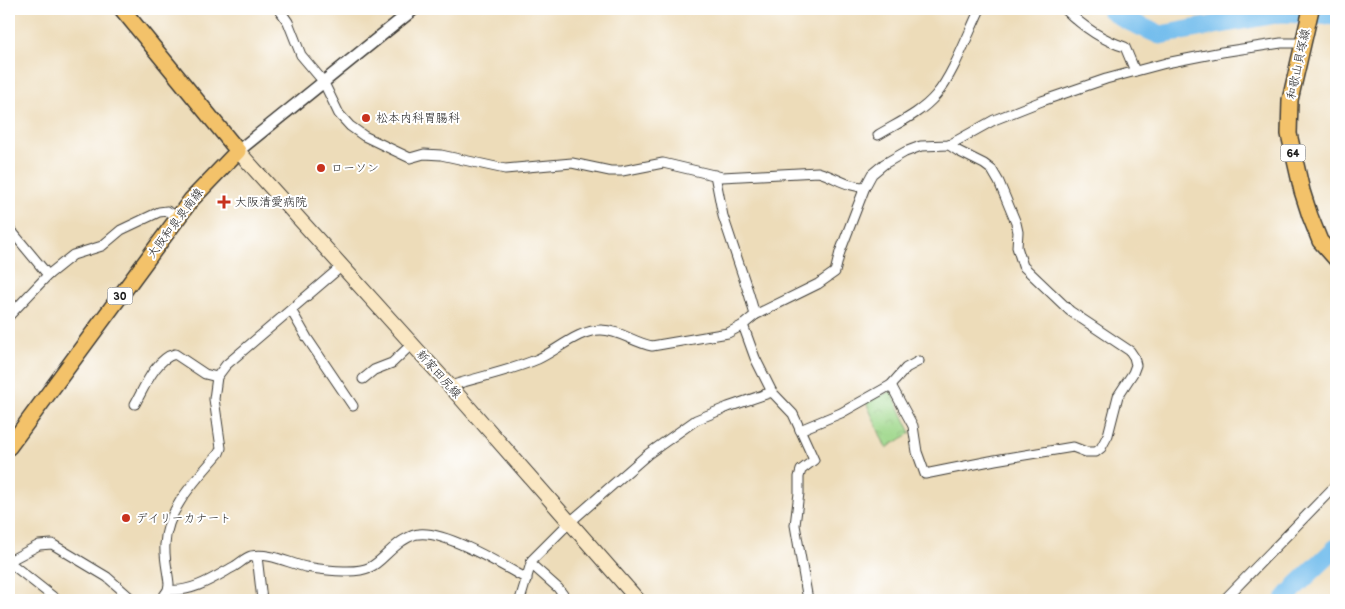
<svg xmlns="http://www.w3.org/2000/svg" width="1345" height="609" viewBox="0 0 1345 609" font-family="'Balsamiq Sans','Klee One',sans-serif">
<defs>
<pattern id="park-crowns" width="20" height="18" patternUnits="userSpaceOnUse" patternTransform="scale(1.25)"><rect width="20" height="18" fill="#9ed78a"/><path d="M2 6a3 3 0 1 1 6 0M12 15a3 3 0 1 1 6 0" fill="none" stroke="#88b876"/></pattern>
</defs>
<rect width="100%" height="100%" fill="#fff"/>
<filter id="ink" filterUnits="userSpaceOnUse"><feTurbulence type="fractalNoise" baseFrequency=".02" numOctaves="2"/><feDisplacementMap in="SourceGraphic" scale="10" xChannelSelector="R" yChannelSelector="G"/><feConvolveMatrix kernelMatrix="1 2 1 2 8 2 1 2 1" color-interpolation-filters="sRGB"/></filter>
<filter id="wash" filterUnits="userSpaceOnUse"><feTurbulence type="fractalNoise" baseFrequency=".0096" numOctaves="4" result="noise"/><feDisplacementMap in="SourceGraphic" scale="20" xChannelSelector="R" yChannelSelector="G"/><feGaussianBlur stdDeviation="1.12" result="paint"/><feColorMatrix in="noise" values="0 0 0 0 0 0 0 0 0 0 0 0 0 0 0 0 0 1.4 0 .05"/><feComposite in="paint" operator="in"/></filter>
<g filter="url(#wash)">
<rect width="100%" height="100%" fill="#eddcb9"/>
<!-- park -->
<path fill="url(#park-crowns)" stroke="#5d7a53" d="M891,391L911,433L886,448L866,402Z"/>
<g fill="none" stroke-linecap="round" stroke-linejoin="round">
<!-- river -->
<g stroke="#74beed" stroke-width="19">
<path d="M1110,9L1124,19L1160,35L1282,13L1336,16"/>
<path d="M1284,600L1297,585L1336,548"/>
</g>
</g>
</g>
<g filter="url(#ink)">
<g fill="none" stroke-linecap="round" stroke-linejoin="round">
<defs>
<g id="minor">
<path d="M279,9L288,22L301,55L323,81L339,114L350,126L364,136L410,158L424,154L441,155L505,169L572,163L610,171H622L663,163L722,177L818,172C836,177 846,187 865,187"/>
<path d="M1065,9C1082,26 1102,40 1125,47L1135,71"/>
<path d="M878,135C898,123 921,113 936,95C953,75 968,34 980,9"/>
<path d="M715,175L723,216L749,294L755,315"/>
<path d="M9,228L48,275"/>
<path d="M291,310L307,338L353,406"/>
<path d="M9,316L48,275L73,255L102,246L121,230L159,212L167,211L179,217"/>
<path d="M743,325L755,358L772,392L793,414L814,460L801,470L799,477V493L795,525L808,600"/>
<path d="M363,379L374,370L392,363L412,344"/>
<path d="M891,385L913,426L917,452L925,474L995,460L1073,447L1086,452H1096L1101,448L1108,435L1118,396L1133,373L1136,365L1134,357L1130,351L1070,311L1023,266L1017,247L1018,232L1016,223L999,182L992,170L984,164L958,151L949,145"/>
<path d="M450,386C479,377 510,371 538,359C558,350 578,330 601,330C619,330 635,343 652,346L728,333L743,325L755,315L818,284L835,272L840,252L865,187L872,174L884,164L905,152L921,146L949,145L994,120L1042,101L1106,79L1166,63L1222,52L1281,43H1303"/>
<path d="M135,404C144,388 156,358 175,354L205,374L217,377"/>
<path d="M800,430L841,413L891,385L906,368L919,361"/>
<path d="M257,556L262,600"/>
<path d="M9,561L39,545L52,544L107,577L133,600"/>
<path d="M9,562L57,600"/>
<path d="M531,564L558,588L567,600"/>
<path d="M168,590C192,593 215,577 235,566C240,563 245,558 251,556C269,552 288,563 306,567C318,569 332,571 344,571C379,572 377,559 402,541C407,538 413,534 419,534C446,531 502,565 527,579"/>
<path d="M161,600L168,590L169,584C168,572 164,558 165,545C166,509 197,479 219,453L221,448L214,399L217,377L226,365L342,266"/>
<path d="M520,600L532,560L569,523L648,454L696,420L728,407L772,392"/>
<path d="M1224,600L1336,485"/>
</g>
<path id="tertiary" d="M238,151L414,9"/>
<path id="secondary" d="M238,151L450,386L638,600"/>
<g id="primary">
<path d="M1311,9L1290,100L1289,134L1302,191L1310,216L1320,241L1336,259"/>
<path d="M9,447L191,200L238,151L122,9"/>
</g>
</defs>
<!-- minor casing -->
<use href="#minor" stroke="#3b3934" stroke-width="11"/>
<!-- tertiary casing -->
<use href="#tertiary" stroke="#3b3934" stroke-width="14"/>
<!-- secondary casing -->
<use href="#secondary" stroke="#3b3934" stroke-width="16"/>
<!-- primary casing -->
<use href="#primary" stroke="#3b3934" stroke-width="18"/>
<!-- minor -->
<use href="#minor" stroke="#fff" stroke-width="9"/>
<!-- tertiary -->
<use href="#tertiary" stroke="#fff" stroke-width="11"/>
<!-- secondary -->
<use href="#secondary" stroke="#fae7c3" stroke-width="14"/>
<!-- primary -->
<use href="#primary" stroke="#f3c26a" stroke-width="15"/>
</g>
</g>
<!-- markers -->
<g fill="#c8321e" stroke="#fff" stroke-width="2">
<circle cx="366" cy="118" r="5"/>
<circle cx="321" cy="168" r="5"/>
<path d="M221.5 194.5h5v5h5v5h-5v5h-5v-5h-5v-5h5z"/>
<circle cx="126" cy="518" r="5"/>
</g>
<g text-anchor="middle" stroke-width="4" stroke-linejoin="round" paint-order="stroke">
<!-- shield labels -->
<g fill="#fff" stroke="#606060" stroke-width="1">
<rect x="1280.5" y="144.5" width="25" height="17" rx="4"/>
<rect x="107.5" y="287.5" width="25" height="17" rx="4"/>
</g>
<g font-size="11" font-weight="bold" fill="#1c1c1c">
<text x="1293" y="157">64</text>
<text x="120" y="300">30</text>
</g>
<!-- street labels -->
<g font-size="12" fill="#1c1c1c" stroke="#fff">
<text transform="translate(1298 64) rotate(-78)" y="4">和歌山貝塚線</text>
<text transform="translate(175 223) rotate(-53)" y="4">大阪和泉泉南線</text>
<text transform="translate(439 374) rotate(48)" y="4">新家田尻線</text>
</g>
<!-- poi labels -->
<g font-size="12" fill="#1c1c1c" stroke="#fff" text-anchor="start">
<text x="376" y="122">松本内科胃腸科</text>
<text x="331" y="172">ローソン</text>
<text x="235" y="206">大阪清愛病院</text>
<text x="136" y="522">デイリーカナート</text>
</g>
</g>
<!-- margin -->
<rect width="1345" height="609" fill="none" stroke="#fff" stroke-width="30"/>
</svg>
